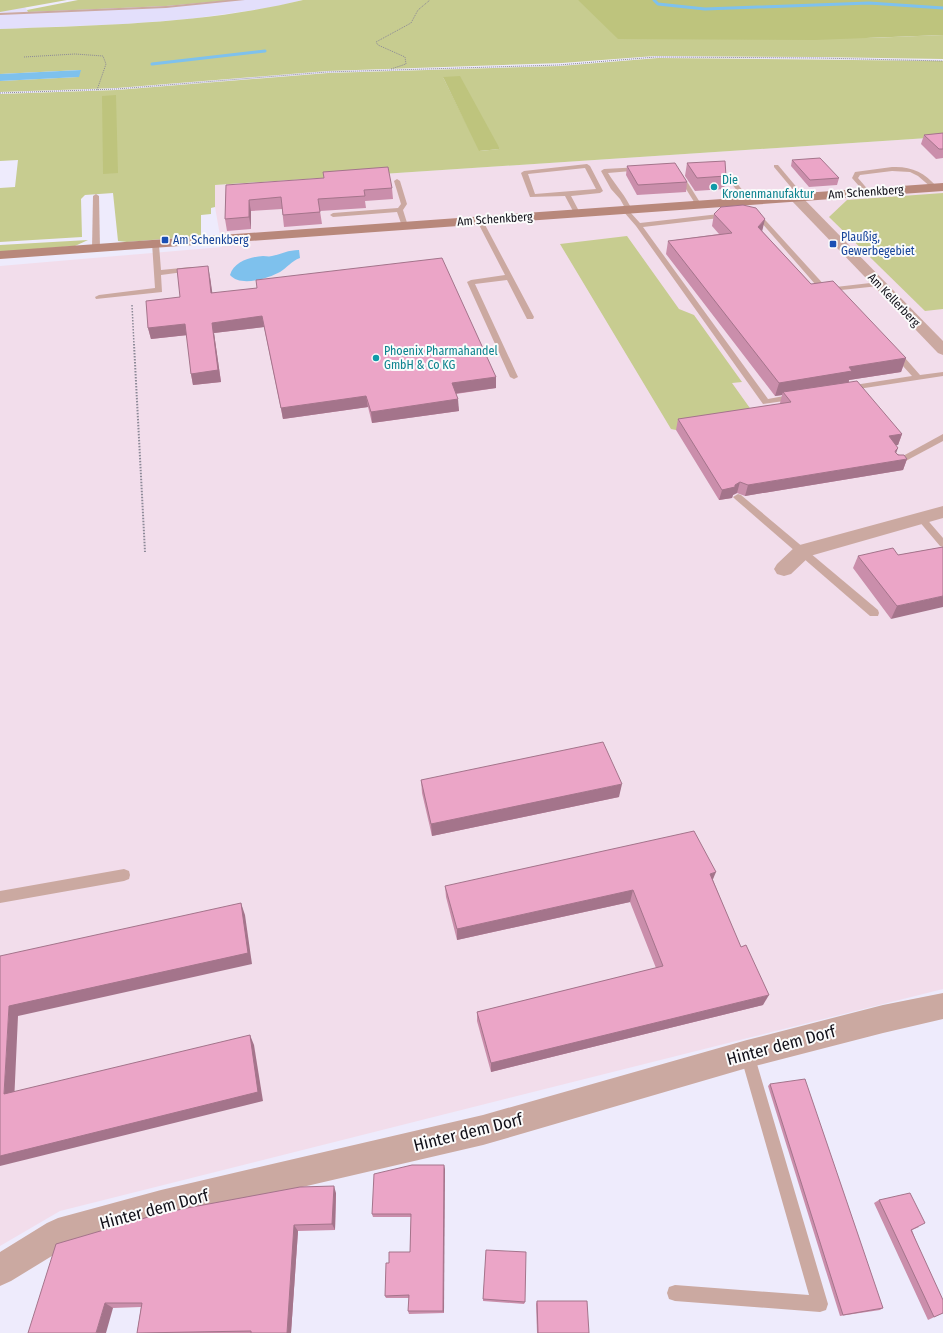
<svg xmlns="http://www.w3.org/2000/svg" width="943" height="1333" viewBox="0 0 943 1333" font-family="'Fira Sans Condensed',sans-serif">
<rect width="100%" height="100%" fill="#eeebfc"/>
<!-- industrial -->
<path fill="#f2ddeb" d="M943,137V989L60,1211L0,1246V266L222,247L215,207V185Z"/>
<!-- built -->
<path fill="#e3dffb" d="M215,0H302L275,7L189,19L126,24L0,29V9L24,6L28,11Z"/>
<!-- green -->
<g fill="#c7cc90" fill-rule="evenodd">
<path d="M0,0H67L0,12Z"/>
<path d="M78,0H234L166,6L28,12L27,10Z"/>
<path d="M303,0H578L869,38L943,35V59L819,57L655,56L562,63L327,71L117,88L0,92V81L78,77L80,70L0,74V29C101,25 204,24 303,0Z"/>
<path d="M658,58L943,61V137L215,185V207L211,208V214L201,215V236L127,242L118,241L113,193L85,195L81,199L82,237L0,242V188L15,187L18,160L0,161V94L117,90L328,73L560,66ZM443,77L500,149H499L480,151Z"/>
<path d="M943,193V309L925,311L829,217L847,200Z"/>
<path d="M627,236L679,309L694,315L742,382L732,383L757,418L676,430L671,429L560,244Z"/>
<path d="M88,240L75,246L0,252V245Z"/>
</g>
<!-- forest -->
<g fill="#bec47d">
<path d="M578,0H943V35L815,40L618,39Z"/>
<path d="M460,76L500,149L479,151L443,77Z"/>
<path d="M116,95L118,173L103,174L102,96Z"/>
</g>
<!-- water -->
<g fill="#7ec1ed">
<path d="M81,70L79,77L0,81V74Z"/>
<path d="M299,250L300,258C291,261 287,268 280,272C267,279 240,287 230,275C234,262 249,257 263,256C266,256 269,257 272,256C282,254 288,250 299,250Z"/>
</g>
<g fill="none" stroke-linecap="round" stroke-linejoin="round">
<!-- stream -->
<g stroke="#7ec1ed" stroke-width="3">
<path d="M654,0L658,4L705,9L869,3L943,8"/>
<path d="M152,64L265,51"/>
</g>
<!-- path-far2 -->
<g stroke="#8c8997" stroke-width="1" stroke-dasharray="1 1" stroke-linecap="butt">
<path d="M24,57L75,54L103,56L106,64L97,90"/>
<path d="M391,69L406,64L405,57L378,45L376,42L411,23L418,10L430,0"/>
<path d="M0,93L117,89L327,72L559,65L656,57L819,58L943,61"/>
</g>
<!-- path-far1 -->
<path stroke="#8c8997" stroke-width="1.5" stroke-dasharray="1.5 1.5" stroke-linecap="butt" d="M132,305L134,345"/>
<!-- path -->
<path stroke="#8c8997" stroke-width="2" stroke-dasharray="1.5 1.5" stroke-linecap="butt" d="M134,344L145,552"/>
<!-- service -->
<g fill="#cba9a1" fill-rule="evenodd">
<path d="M227,0H245L166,8L0,15V13L166,6Z"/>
<path d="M587,164L590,166L603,191L600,193L571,196L580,213L577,215L574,213L565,196L530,197L521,173L524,171ZM585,168L596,189L535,194L528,174Z"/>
<path d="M774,165H778L804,196V198H800L774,167Z"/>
<path d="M641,167L644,169L643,170L608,173C616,186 626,196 632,210L630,212L640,223L728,213L731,215L728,217L643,227L768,399L795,394L798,395L799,397L798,399L763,404L636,226L623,211L622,210L625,208L620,199L611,189L601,171L604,169Z"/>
<path d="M892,167C911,166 924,172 937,187L932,188L918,176L910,172L892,171L860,175L858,178L870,192L867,194L865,193L852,178L855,172Z"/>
<path d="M677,172H681L701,204L700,205H696L676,173Z"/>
<path d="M397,179L400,181L407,204L403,210L408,226L407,227L402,226L397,212L333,217L330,215L333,213L398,208L401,204L394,181Z"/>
<path d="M732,182H736L751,201L750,202H746L731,183Z"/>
<path d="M96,194L99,196L100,249L96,251L92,249L93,196Z"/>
<path d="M753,211H757L827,288L879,282L883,284L879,286L822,292L753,213Z"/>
<path d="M480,219L483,221L534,317L533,319H527L507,280L475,284L518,377L514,379L510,377L467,282L471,280L505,275L477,221Z"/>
<path d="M152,243H155L159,245L161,270L191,267L195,269L191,271L161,275L162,292L96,299L95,297L99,295L155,288Z"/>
<path d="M892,350H898L920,375L943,372V376L845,391L844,389L848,386L912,376L892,354Z"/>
<path d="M943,434V441L900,464H894L892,462Z"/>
<path d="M738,494L741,495L878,610L879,613L878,616H870L735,499L733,497Z"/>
<path d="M921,515L924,516L943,538V547L940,546L918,520L916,518L918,516Z"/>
<path d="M124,869L129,871L130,875L129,879L124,881L0,903V891Z"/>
<path d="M747,1047L752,1049L754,1054L828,1304L826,1310L820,1312L675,1301L669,1299L667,1293L669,1287L675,1285L809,1295L740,1054L742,1049Z"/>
</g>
<!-- minor -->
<g fill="#cba9a1" fill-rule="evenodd">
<path d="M795,193L799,194L943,341V355L938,353L791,200L789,197L791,194Z"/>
<path d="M943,506V518L810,556L791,574L784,576L777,574L774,569L777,564L796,546Z"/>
<path d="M943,993V1019L883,1033L747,1068L483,1145L161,1220L65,1248L11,1281L0,1286V1252L47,1223L58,1218L161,1190L483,1115L747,1040L883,1005Z"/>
</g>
<!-- secondary -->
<path fill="#b8887b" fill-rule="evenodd" d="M943,183V191L0,259V251Z"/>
</g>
<!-- wall -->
<g fill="#ca8eab">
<path d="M943,133V158L936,159L921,144L924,135Z"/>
<path d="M792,160L839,178L837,185L809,187L791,166Z"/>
<path d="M687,163L726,176L724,189L695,191L685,176Z"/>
<path d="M627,166L687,182L686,192L637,195L626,175Z"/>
<path d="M226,185L392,188L393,199L365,201L366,208L320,211L322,224L284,227L282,209L251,211V229L227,231L225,219Z"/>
<path d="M714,214L762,231L811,284L906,358L901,372L849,380V382L902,434L898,445H896V453L907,459L903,470L745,496L737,493L733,495L732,498L719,500L676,430L678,419L781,404L780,403L782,395L775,396L666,254L668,241L719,234L712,226Z"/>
<path d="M210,277L212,293L496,377V388L456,394L459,411L372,423L368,407L283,419L264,327L214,333L221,382L193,385L191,374L187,335L151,339L148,328L180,297Z"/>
<path d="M943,547L891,619L853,568L858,556L898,555Z"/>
<path d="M421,780L619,797L432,836L422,793Z"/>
<path d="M713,880L763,1005L491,1072L477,1021V1012L656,968L630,902L457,940L446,897L445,886Z"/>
<path d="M770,1084L883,1308L880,1310L840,1316L768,1086Z"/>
<path d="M444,1165V1313L409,1314L408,1311L409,1298H386L385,1296L389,1263L410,1252L411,1217H373L372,1214Z"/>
<path d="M336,1193L335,1230L298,1231L291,1333H137L141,1307L113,1308L28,1333Z"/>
<path d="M879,1200L919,1227L912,1230L943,1313L928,1320L874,1203Z"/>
<path d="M486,1250L525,1302L524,1304L483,1301Z"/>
<path d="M537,1301L589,1333H537L536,1304Z"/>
</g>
<!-- shaded-wall -->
<g fill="#a4748b">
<path d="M249,200L251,211V229L249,217Z"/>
<path d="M765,219L762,232L758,227Z"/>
<path d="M208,266L210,277L214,304L211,293Z"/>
<path d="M262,316L264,327L214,333L221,382L193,385L191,374L212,323Z"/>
<path d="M185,324L188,335L151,339L148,328Z"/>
<path d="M906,358L901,372L849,380L848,385L783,392L782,395L775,396L779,383L849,367Z"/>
<path d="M496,377V388L452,394V383Z"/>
<path d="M366,396L368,407L283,419L281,408Z"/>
<path d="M458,399L459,411L372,423L371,412Z"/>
<path d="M902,434L898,445L884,447L889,436Z"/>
<path d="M898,448L894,459L896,450Z"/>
<path d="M907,459L903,470L745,496L748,485Z"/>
<path d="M740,482L737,493L733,495L732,498L719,500L722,490L735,485Z"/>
<path d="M943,596V607L891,619L897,606Z"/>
<path d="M622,784L619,797L432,836L431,824Z"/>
<path d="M716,872L711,884L710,874Z"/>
<path d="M633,890L630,902L457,940V929Z"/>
<path d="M241,903L245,915L252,964L18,1016L14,1103L4,1094L9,1006Z"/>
<path d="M769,995L763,1005L491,1072V1063Z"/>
<path d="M250,1035L254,1045L263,1101L0,1166V1156Z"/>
<path d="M444,1165L445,1169L444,1313L443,1311Z"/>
<path d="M334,1186L336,1193L335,1230L332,1224Z"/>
<path d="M294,1225L298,1231L291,1333H287Z"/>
<path d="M105,1303L113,1308L106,1333H96Z"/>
</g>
<!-- building -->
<g fill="#eba5c7" stroke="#a4748b">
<path d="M943,133V149H939L924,135Z"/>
<path d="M820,158L839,178L810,180L792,160Z"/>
<path d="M725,161L726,176L697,178L687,163Z"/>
<path d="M675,163L687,182L638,185L627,166Z"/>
<path d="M388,167L392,188L364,190L365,196L318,199L320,212L283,215L281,197L249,200V217L225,219L226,185L324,178L323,172Z"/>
<path d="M743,205L756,208L765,219L758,227L811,284L833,281L906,358L849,367L852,371L779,383L668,241L732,233L714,214L721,207Z"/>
<path d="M442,258L496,377L452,383L458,399L371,412L366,396L281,408L262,316L212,323L218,370L191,374L185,324L148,328L146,301L180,297L177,269L208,266L211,293L257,288L256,280Z"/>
<path d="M857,381L902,434L889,436L898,448L896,450L895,452L898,455H904L907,459L748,485L740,482L735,485V487L722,490L678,419L791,402L783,392Z"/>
<path d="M943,547V596L897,606L858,556L893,548L898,555Z"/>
<path d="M603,742L622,784L431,824L421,780Z"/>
<path d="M694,831L716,872L710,874L741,947L746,945L769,995L491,1063L477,1012L663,966L633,890L457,929L445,886Z"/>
<path d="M241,903L248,953L9,1006L4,1094L250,1035L258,1092L0,1156V956Z"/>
<path d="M805,1079L883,1308L843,1315L770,1084Z"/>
<path d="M412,1165H444L443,1311H408L409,1295L385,1296L386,1263H389V1252H410L411,1214H372L374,1174Z"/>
<path d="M334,1186L332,1224L294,1225L287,1333H251V1331L137,1333L142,1303H105L96,1333H28L56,1244L155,1215L187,1208L300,1187Z"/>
<path d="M910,1193L925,1223L911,1230L943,1300V1313L934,1317L879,1200Z"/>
<path d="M486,1250L526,1252L525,1302L483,1299Z"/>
<path d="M537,1301H587L589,1333H538Z"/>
</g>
<!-- markers -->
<g fill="#0f9aa8" stroke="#fbfbfb" stroke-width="1.5">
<circle cx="714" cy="187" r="4"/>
<circle cx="376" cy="358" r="4"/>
</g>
<g fill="#1a4fb4" stroke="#fbfbfb" stroke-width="1.5">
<rect x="161" y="236" width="8" height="8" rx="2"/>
<rect x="829" y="240" width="8" height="8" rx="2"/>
</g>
<g text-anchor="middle" stroke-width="4" stroke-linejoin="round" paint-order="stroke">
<!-- far-culture labels -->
<g font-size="12" fill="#0d838f" stroke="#fbfbfb" text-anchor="start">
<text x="722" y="184">Die<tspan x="722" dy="14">Kronenmanufaktur</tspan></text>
<text x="384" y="355">Phoenix Pharmahandel<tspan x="384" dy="14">GmbH &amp; Co KG</tspan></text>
</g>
<!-- far-street labels -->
<g font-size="12" fill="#111019" stroke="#fbfbfb">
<text transform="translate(866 192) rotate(-4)" y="4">Am Schenkberg</text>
<text transform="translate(495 219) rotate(-4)" y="4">Am Schenkberg</text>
<text transform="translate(894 300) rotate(46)" y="4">Am Kellerberg</text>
</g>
<!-- far-transit labels -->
<g font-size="12" fill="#164399" stroke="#fbfbfb" text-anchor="start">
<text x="841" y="241">Plaußig,<tspan x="841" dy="14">Gewerbegebiet</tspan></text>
<text x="173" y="244">Am Schenkberg</text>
</g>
<!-- near-street labels -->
<g font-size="17" fill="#111019" stroke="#fbfbfb">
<text transform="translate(781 1045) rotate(-15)" y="6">Hinter dem Dorf</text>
<text transform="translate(468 1132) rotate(-14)" y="6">Hinter dem Dorf</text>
<text transform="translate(154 1209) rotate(-15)" y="6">Hinter dem Dorf</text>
</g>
</g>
</svg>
